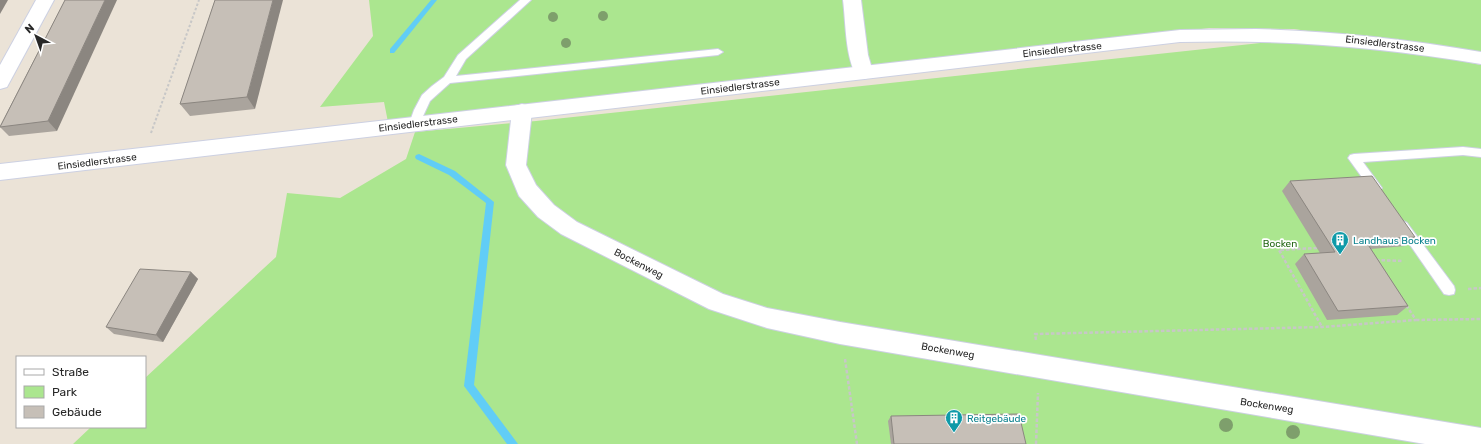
<svg xmlns="http://www.w3.org/2000/svg" width="1481" height="444" viewBox="0 0 1481 444" font-family="Rubik,sans-serif">
<rect width="100%" height="100%" fill="#ebe3d7"/>
<!-- green -->
<g fill="#abe68f">
<path d="M369,0H1481V61L1383,42L1294,29L1209,28L864,72L389,127L384,102L320,107L373,36Z"/>
<path d="M1298,39L1426,54L1481,65V444H73L91,427H145V378L276,257L287,193L340,198L406,159L415,132L536,121Z"/>
</g>
<g fill="none" stroke-linecap="round" stroke-linejoin="round">
<!-- stream -->
<g fill="#61cdf6" fill-rule="evenodd">
<path d="M431,0H437L394,53H390V49Z"/>
<path d="M419,154L455,171L494,202L474,385L518,444H507L464,386L486,203L449,175L416,159L415,157L416,155Z"/>
</g>
<defs>
<g id="service">
<path d="M520,0H531L466,59L456,76L718,49L723,52L718,55L450,83L430,101L418,127H410L409,124L414,110L422,95L432,86L444,77L458,55Z"/>
<path d="M1463,147L1481,149V157L1463,155L1363,162L1382,188L1380,191H1372L1348,158L1350,155L1354,154Z"/>
<path d="M1403,221L1407,223L1454,286L1455,290L1454,294L1449,295L1444,294L1399,229L1397,226L1399,223Z"/>
</g>
<g id="minor">
<path d="M36,0H54L7,87L0,89V65Z"/>
<path d="M843,0H861L868,55L873,72L871,77L864,79L857,77C845,56 846,24 843,0Z"/>
<path d="M522,104L529,106L532,111L526,165L536,185L554,205L577,222L723,294L767,308L840,322L1481,428V444H1425L840,344L767,328L709,309L561,234L538,217L519,196L506,165L512,111L515,106Z"/>
</g>
<path id="tertiary" d="M1256,29C1332,31 1406,39 1481,52V64C1381,47 1282,39 1180,42L0,180V164L1180,30Z"/>
</defs>
<!-- service casing -->
<use href="#service" stroke="#ccd0e2" stroke-width="2"/>
<!-- minor casing -->
<use href="#minor" stroke="#ccd0e2" stroke-width="2"/>
<!-- tertiary casing -->
<use href="#tertiary" stroke="#ccd0e2" stroke-width="2"/>
<!-- path-far1 -->
<path stroke="#c7c7c7" stroke-width="2" stroke-dasharray="2.5 2" stroke-linecap="butt" d="M151,133L199,0"/>
<!-- path -->
<g stroke="#c7c7c7" stroke-width="2.5" stroke-dasharray="3.5 2" stroke-linecap="butt">
<path d="M1317,248L1279,250L1322,327"/>
<path d="M1376,260L1403,261"/>
<path d="M1468,289L1481,288"/>
<path d="M1416,320L1481,319"/>
<path d="M1036,340L1035,334L1322,327L1416,320L1406,305"/>
<path d="M845,359L857,444"/>
<path d="M1036,444L1038,393"/>
</g>
<!-- service -->
<use href="#service" fill="#fff" fill-rule="evenodd"/>
<!-- minor -->
<use href="#minor" fill="#fff" fill-rule="evenodd"/>
<!-- tertiary -->
<use href="#tertiary" fill="#fff" fill-rule="evenodd"/>
</g>
<!-- trees -->
<g fill="#7e9f6c">
<circle cx="603" cy="16" r="5"/>
<circle cx="553" cy="17" r="5"/>
<circle cx="566" cy="43" r="5"/>
<circle cx="1226" cy="425" r="7"/>
<circle cx="1293" cy="432" r="7"/>
</g>
<!-- wall -->
<g fill="#aaa49d">
<path d="M65,0L57,131L9,136L0,127V126Z"/>
<path d="M215,0L255,109L190,116L180,104Z"/>
<path d="M1290,181L1415,237L1405,246L1371,249L1408,306L1397,315L1327,320L1295,264L1304,254L1320,253L1282,191Z"/>
<path d="M191,272L198,279L163,342L114,334L106,327Z"/>
<path d="M891,416L1026,444H891L888,421Z"/>
</g>
<!-- shaded-wall -->
<g fill="#8b8680">
<path d="M0,0H8L0,14Z"/>
<path d="M105,0H117L57,131L48,121Z"/>
<path d="M273,0H283L255,109L247,97Z"/>
<path d="M191,272L198,279L163,342L156,335Z"/>
</g>
<!-- building -->
<g fill="#c6bfb7" stroke="#8b8680">
<path d="M65,0H105L48,121L0,127Z"/>
<path d="M215,0H273L247,97L180,104Z"/>
<path d="M1372,176L1415,237L1365,240L1408,306L1338,311L1304,254L1335,252L1290,181Z"/>
<path d="M140,269L191,272L156,335L106,327Z"/>
<path d="M1019,414L1026,444H894L891,416Z"/>
</g>
<!-- icons -->
<defs>
<symbol id="building-pin" viewBox="-11 -11 22 30"><path d="M0 17L-7.5 6A9.5 9.5 0 1 1 7.5 6Z" fill="#0f9aa8" stroke="#fff"/><path d="M-4-6H4V6H1V3H-1V6H-4ZM-2.5-4.3h1.7v1.8h-1.7ZM.8-4.3h1.7v1.8H.8ZM-2.5-1h1.7V.8h-1.7ZM.8-1h1.7V.8H.8Z" fill="#fff"/></symbol>
</defs>
<g fill-rule="evenodd">
<use href="#building-pin" x="1330" y="230" width="20" height="27"/>
<use href="#building-pin" x="944" y="408" width="20" height="27"/>
</g>
<g text-anchor="middle" stroke-width="3.5" stroke-linejoin="round" paint-order="stroke">
<!-- street labels -->
<g font-size="10" fill="#272727" stroke="#fff">
<text transform="translate(1385 43) rotate(7)" y="4">Einsiedlerstrasse</text>
<text transform="translate(1062 49) rotate(-6)" y="4">Einsiedlerstrasse</text>
<text transform="translate(740 86) rotate(-7)" y="4">Einsiedlerstrasse</text>
<text transform="translate(418 123) rotate(-7)" y="4">Einsiedlerstrasse</text>
<text transform="translate(97 161) rotate(-7)" y="4">Einsiedlerstrasse</text>
<text transform="translate(639 263) rotate(27)" y="4">Bockenweg</text>
<text transform="translate(948 350) rotate(10)" y="4">Bockenweg</text>
<text transform="translate(1267 405) rotate(9)" y="4">Bockenweg</text>
</g>
<!-- culture labels -->
<g font-size="10" fill="#0d838f" stroke="#fff" text-anchor="start">
<text x="1353" y="244">Landhaus Bocken</text>
<text x="967" y="422">Reitgebäude</text>
</g>
<!-- park labels -->
<g font-size="10" fill="#246714" stroke="#fff">
<text x="1280" y="247">Bocken</text>
</g>
</g>
<!-- legend -->
<rect x="16" y="356" width="130" height="72" fill="#ffffff" stroke="#a9a9a9"/>
<rect x="24" y="369" width="20" height="6" fill="#ffffff" stroke="#a9a9a9"/>
<text x="52" y="376" font-size="12" fill="#272727">Straße</text>
<rect x="24" y="386" width="20" height="12" fill="#abe68f" stroke="#a9a9a9"/>
<text x="52" y="396" font-size="12" fill="#272727">Park</text>
<rect x="24" y="406" width="20" height="12" fill="#c6bfb7" stroke="#a9a9a9"/>
<text x="52" y="416" font-size="12" fill="#272727">Gebäude</text>
<!-- north arrow -->
<g transform="translate(36 36) rotate(319)" stroke="#ffffff" stroke-width="3" paint-order="stroke">
<path d="M0-3L7 15L0 10L-7 15Z" fill="#272727"/>
<text y="-6" font-size="11" font-weight="bold" text-anchor="middle" fill="#272727">N</text>
</g>
</svg>
